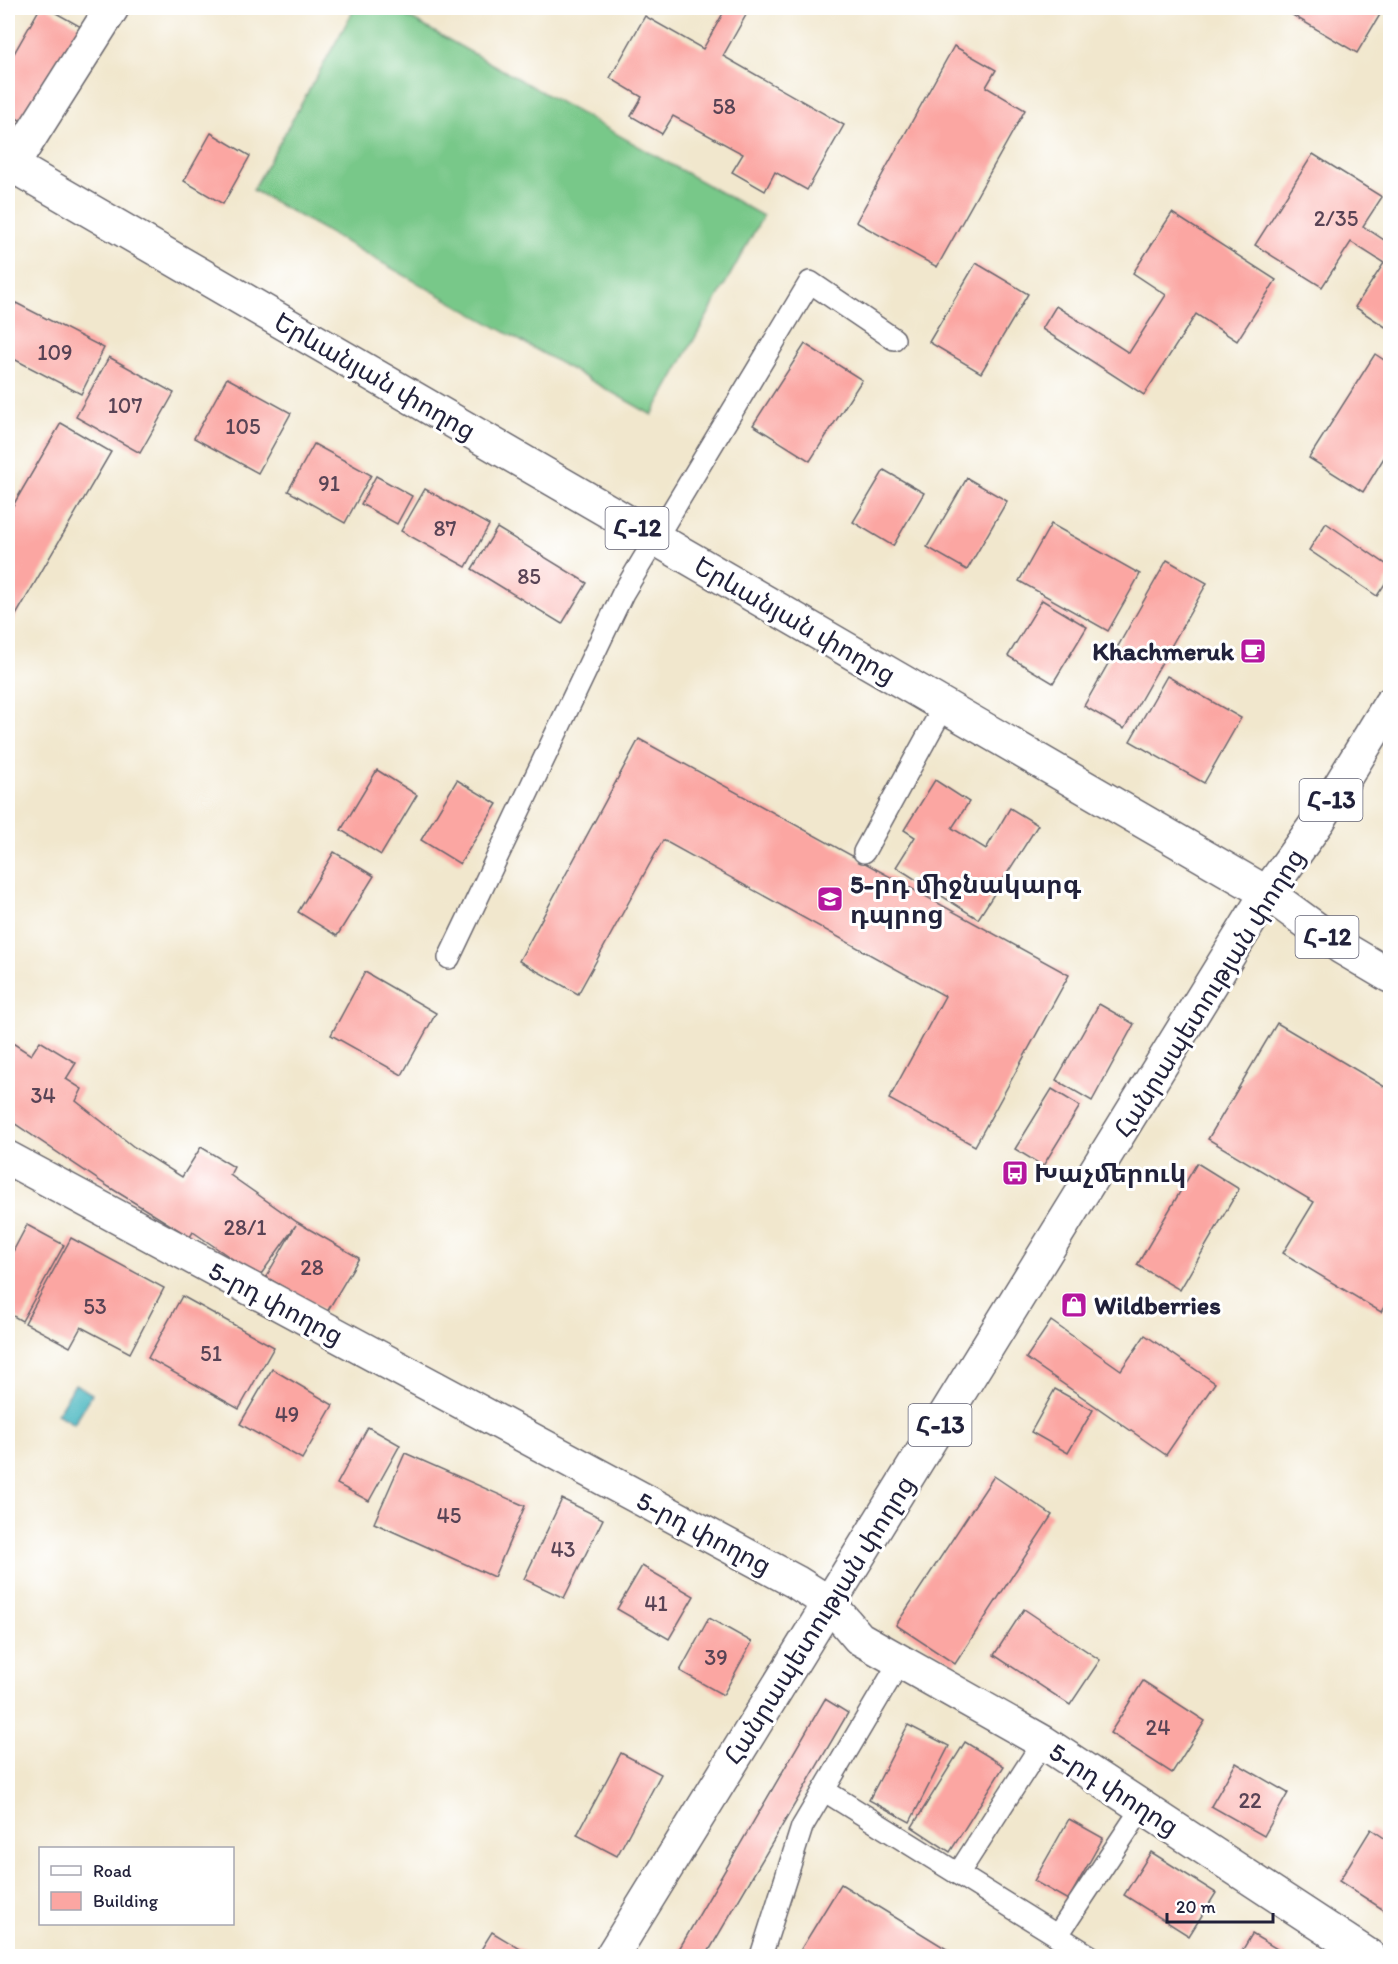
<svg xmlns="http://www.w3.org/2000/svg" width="1398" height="1964" viewBox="0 0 1398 1964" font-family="Itim,'Noto Sans Armenian',sans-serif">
<rect width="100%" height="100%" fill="#fff"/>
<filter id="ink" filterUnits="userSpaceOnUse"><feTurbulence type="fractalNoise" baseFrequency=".0167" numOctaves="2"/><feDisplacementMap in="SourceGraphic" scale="12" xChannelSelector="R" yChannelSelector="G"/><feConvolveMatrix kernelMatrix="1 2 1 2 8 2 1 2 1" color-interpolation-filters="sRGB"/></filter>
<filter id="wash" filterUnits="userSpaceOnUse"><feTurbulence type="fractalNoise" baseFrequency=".008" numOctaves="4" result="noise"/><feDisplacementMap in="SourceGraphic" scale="24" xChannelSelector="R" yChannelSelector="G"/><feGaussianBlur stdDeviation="1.35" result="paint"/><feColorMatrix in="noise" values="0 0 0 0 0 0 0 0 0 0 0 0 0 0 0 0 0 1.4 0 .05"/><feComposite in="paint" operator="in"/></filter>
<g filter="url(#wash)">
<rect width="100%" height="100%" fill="#f1e7cd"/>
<!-- grass -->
<path fill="#78c889" stroke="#4d7562" stroke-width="1.5" d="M355,8H392L763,216L652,415L253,190Z"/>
<!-- water -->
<path fill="#46b6bf" stroke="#346c7d" stroke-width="1.5" d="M75,1384L92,1394L74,1424L57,1414Z"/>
<g id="blocks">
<!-- building -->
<g fill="#fba6a2">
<path d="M40,8H47L83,28L28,125L8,113V64Z"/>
<path d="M726,8H750L723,56L844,125L807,190L775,172L765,191L732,172L743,154L673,116L662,134L631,116L642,97L610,78L645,16L703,49Z"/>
<path d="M1292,8H1384L1357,53L1289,13Z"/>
<path d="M954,46L996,70L986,87L1025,110L937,267L856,222Z"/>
<path d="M211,133L250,156L223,204L184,181Z"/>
<path d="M1313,154L1382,197L1363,226L1390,244V330L1355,307L1384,263L1351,242L1322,287L1255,245Z"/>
<path d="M1172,213L1276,280L1237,341L1196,314L1144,395L1042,329L1056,306L1129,353L1166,295L1133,273Z"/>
<path d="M976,263L1028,294L981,373L929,342Z"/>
<path d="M16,303L104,348L81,394L8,356V319Z"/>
<path d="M805,344L862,380L810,461L753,425Z"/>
<path d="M1375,354L1390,364V448L1363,492L1309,458Z"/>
<path d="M109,357L174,393L140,453L76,417Z"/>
<path d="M227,378L291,413L258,473L194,438Z"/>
<path d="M61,423L111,452L8,629V514Z"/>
<path d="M314,444L371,475L345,523L288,491Z"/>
<path d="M884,470L924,493L893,546L853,522Z"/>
<path d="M376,476L412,496L397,524L361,504Z"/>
<path d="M967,478L1007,501L967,570L927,547Z"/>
<path d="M425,489L489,525L466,567L401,531Z"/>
<path d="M1326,523L1390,567V576L1377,596L1309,550Z"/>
<path d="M1051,524L1140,574L1108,631L1019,581Z"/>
<path d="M497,528L587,583L562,624L472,569Z"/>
<path d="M1167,560L1207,583L1124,729L1084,706Z"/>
<path d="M1042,600L1087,627L1053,683L1008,656Z"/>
<path d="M1167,676L1241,718L1204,783L1130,741Z"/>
<path d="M639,739L1069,975L975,1146L889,1099L945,996L663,840L578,994L519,961Z"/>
<path d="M377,770L417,795L381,855L341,830Z"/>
<path d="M457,780L497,804L460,864L421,840Z"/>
<path d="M935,780L969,802L952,828L986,849L1010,808L1038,825L978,919L896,867L915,837L904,830Z"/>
<path d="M334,852L374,876L337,936L298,912Z"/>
<path d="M365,972L436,1013L402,1075L331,1035Z"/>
<path d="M1099,1004L1134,1024L1092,1101L1056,1080Z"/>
<path d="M1277,1023L1390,1090V1296L1381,1312L1283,1253L1314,1202L1208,1139Z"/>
<path d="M8,1040L31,1055L40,1041L76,1063L66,1079L82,1089L76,1101L134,1147L182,1177L201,1147L234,1167L230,1175L297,1222L359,1258L327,1312L266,1277L296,1225L259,1277L193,1232L190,1237L109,1187L8,1119Z"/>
<path d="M1052,1089L1080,1106L1043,1166L1015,1149Z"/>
<path d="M1197,1163L1239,1189L1180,1290L1137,1265Z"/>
<path d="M27,1225L64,1245L22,1321L8,1313V1261Z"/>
<path d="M71,1238L164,1288L130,1353L81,1327L70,1347L25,1323Z"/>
<path d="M182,1296L274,1347L239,1409L148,1358Z"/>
<path d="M1051,1321L1121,1370L1145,1335L1215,1383L1166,1455L1026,1358Z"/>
<path d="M272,1369L333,1405L302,1459L240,1424Z"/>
<path d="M1055,1389L1093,1410L1068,1453L1031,1432Z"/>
<path d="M368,1427L400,1445L369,1501L337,1484Z"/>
<path d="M405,1453L525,1506L494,1577L374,1523Z"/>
<path d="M994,1476L1052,1515L955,1664L896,1625Z"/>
<path d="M562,1499L603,1519L564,1598L524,1579Z"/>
<path d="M642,1566L694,1596L669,1639L617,1609Z"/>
<path d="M1024,1609L1100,1660L1070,1705L994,1655Z"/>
<path d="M709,1618L752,1642L723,1695L680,1671Z"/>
<path d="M1143,1681L1205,1721L1172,1773L1110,1733Z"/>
<path d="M825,1699L848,1713L706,1956H675Z"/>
<path d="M908,1725L949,1746L910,1822L869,1800Z"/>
<path d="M965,1742L1004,1766L950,1852L912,1827Z"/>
<path d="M621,1753L661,1774L617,1856L577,1835Z"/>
<path d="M1236,1763L1288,1793L1264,1836L1211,1806Z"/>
<path d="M1069,1819L1103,1838L1068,1900L1034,1881Z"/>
<path d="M1371,1829L1390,1842V1914L1339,1881Z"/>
<path d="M1151,1852L1216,1893L1189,1936L1124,1895Z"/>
<path d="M841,1884L958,1956H814L801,1949Z"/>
<path d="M492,1932L532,1956H477Z"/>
<path d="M1252,1934L1289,1956H1239Z"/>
</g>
</g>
</g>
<g filter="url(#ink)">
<use href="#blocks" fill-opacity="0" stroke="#6a676e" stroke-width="1.5"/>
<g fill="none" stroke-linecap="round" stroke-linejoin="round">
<defs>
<g id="lane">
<path d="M864,852L944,706"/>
<path d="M449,958L623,593L810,282L894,339"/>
<path d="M825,1791L1090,1956"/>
<path d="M958,1874L1043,1742"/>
<path d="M1057,1936L1142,1808"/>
<path d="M761,1956L802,1827L899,1663"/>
</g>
<g id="street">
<path d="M8,172L112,8"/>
<path d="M8,1158L796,1582L829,1603L859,1638L1043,1742L1369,1956"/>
</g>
<g id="primary">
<path d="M8,163L1267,893L1341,947L1390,976"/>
<path d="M612,1956L1267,893L1319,820L1390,704"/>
</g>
</defs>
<!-- lane casing -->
<use href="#lane" stroke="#6a676e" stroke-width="24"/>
<!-- street casing -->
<use href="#street" stroke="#6a676e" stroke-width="36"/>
<!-- primary casing -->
<use href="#primary" stroke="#6a676e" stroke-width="36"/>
<!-- lane -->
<use href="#lane" stroke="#fff" stroke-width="21"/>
<!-- street -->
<use href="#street" stroke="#fff" stroke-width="33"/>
<!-- primary -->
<use href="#primary" stroke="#fff" stroke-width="33"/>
</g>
</g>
<!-- icons -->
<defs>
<symbol id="cafe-square" viewBox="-11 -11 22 22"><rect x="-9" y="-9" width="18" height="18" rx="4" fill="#b5179e" stroke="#fff"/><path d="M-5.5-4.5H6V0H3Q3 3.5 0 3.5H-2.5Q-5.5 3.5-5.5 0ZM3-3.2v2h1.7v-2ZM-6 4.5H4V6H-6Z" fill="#fff"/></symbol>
<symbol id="school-square" viewBox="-11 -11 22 22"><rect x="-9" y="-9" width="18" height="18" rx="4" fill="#b5179e" stroke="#fff"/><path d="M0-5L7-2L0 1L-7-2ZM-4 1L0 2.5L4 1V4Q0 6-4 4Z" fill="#fff"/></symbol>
<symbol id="bus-square" viewBox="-11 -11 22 22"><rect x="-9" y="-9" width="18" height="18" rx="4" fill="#b5179e" stroke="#fff"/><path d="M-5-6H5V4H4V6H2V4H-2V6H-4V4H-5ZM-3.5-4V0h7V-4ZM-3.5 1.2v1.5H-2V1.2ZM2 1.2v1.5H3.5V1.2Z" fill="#fff"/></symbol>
<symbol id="shop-square" viewBox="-11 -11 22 22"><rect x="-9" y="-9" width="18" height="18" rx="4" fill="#b5179e" stroke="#fff"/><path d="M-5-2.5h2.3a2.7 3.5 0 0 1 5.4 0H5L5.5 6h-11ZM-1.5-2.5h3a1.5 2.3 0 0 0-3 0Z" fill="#fff"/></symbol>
</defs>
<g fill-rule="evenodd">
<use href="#cafe-square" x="1238" y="636" width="30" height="30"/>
<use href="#school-square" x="815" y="884" width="30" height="30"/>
<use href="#bus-square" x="1000" y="1158" width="30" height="30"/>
<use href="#shop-square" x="1059" y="1290" width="30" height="30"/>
</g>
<g text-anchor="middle" stroke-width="6" stroke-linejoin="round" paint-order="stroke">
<!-- number labels -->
<g font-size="22" fill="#584355">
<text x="724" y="114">58</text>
<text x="1336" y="226">2/35</text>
<text x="55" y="360">109</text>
<text x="125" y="413">107</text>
<text x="243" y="434">105</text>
<text x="329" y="491">91</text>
<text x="445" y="536">87</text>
<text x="529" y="584">85</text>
<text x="43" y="1103">34</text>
<text x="245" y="1235">28/1</text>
<text x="312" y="1275">28</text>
<text x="95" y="1314">53</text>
<text x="211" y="1361">51</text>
<text x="287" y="1422">49</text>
<text x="449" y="1523">45</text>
<text x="563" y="1557">43</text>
<text x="656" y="1611">41</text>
<text x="716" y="1665">39</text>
<text x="1158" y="1735">24</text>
<text x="1250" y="1808">22</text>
</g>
<!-- shield labels -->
<g fill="#fff" stroke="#646476" stroke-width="1.5">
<rect x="605.5" y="507" width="63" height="42" rx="4.5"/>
<rect x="1299.5" y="779" width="63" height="42" rx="4.5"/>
<rect x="1295.5" y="916" width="63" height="42" rx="4.5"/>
<rect x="908.5" y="1404" width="63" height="42" rx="4.5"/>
</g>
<g font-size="24" font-weight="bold" fill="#22223b">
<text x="637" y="536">Հ-12</text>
<text x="1331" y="808">Հ-13</text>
<text x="1327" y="945">Հ-12</text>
<text x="940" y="1433">Հ-13</text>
</g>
<!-- street labels -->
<g font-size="26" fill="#22223b" stroke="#fff">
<text transform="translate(375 376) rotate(30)" y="9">Երևանյան փողոց</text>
<text transform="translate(795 620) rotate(30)" y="9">Երևանյան փողոց</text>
<text transform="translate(1209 993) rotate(-58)" y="9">Հանրապետության փողոց</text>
<text transform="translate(276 1303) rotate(28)" y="9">5-րդ փողոց</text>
<text transform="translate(704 1533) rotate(28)" y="9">5-րդ փողոց</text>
<text transform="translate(819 1620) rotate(-58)" y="9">Հանրապետության փողոց</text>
<text transform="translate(1114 1789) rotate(33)" y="9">5-րդ փողոց</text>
</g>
<!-- poi labels -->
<g font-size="26" font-weight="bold" fill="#22223b" stroke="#fff" text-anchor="start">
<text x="1234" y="660" text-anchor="end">Khachmeruk</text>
<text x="850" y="893">5-րդ միջնակարգ<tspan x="850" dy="30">դպրոց</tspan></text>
<text x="1034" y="1182">Խաչմերուկ</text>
<text x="1094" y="1314">Wildberries</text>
</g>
</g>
<!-- margin -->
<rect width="1398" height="1964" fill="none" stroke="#fff" stroke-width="30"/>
<!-- legend -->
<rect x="39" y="1847" width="195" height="78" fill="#ffffff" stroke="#a7a7b1" stroke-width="1.5"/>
<rect x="51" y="1866" width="30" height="9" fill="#ffffff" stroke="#a7a7b1" stroke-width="1.5"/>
<text x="93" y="1877" font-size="18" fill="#22223b">Road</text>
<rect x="51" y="1892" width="30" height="18" fill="#fba6a2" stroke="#a7a7b1" stroke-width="1.5"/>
<text x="93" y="1907" font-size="18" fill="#22223b">Building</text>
<!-- scale -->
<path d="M1167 1913v9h106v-9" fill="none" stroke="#22223b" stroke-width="3"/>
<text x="1176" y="1913" font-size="18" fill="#22223b" stroke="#ffffff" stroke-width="4.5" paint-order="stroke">20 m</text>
</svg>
